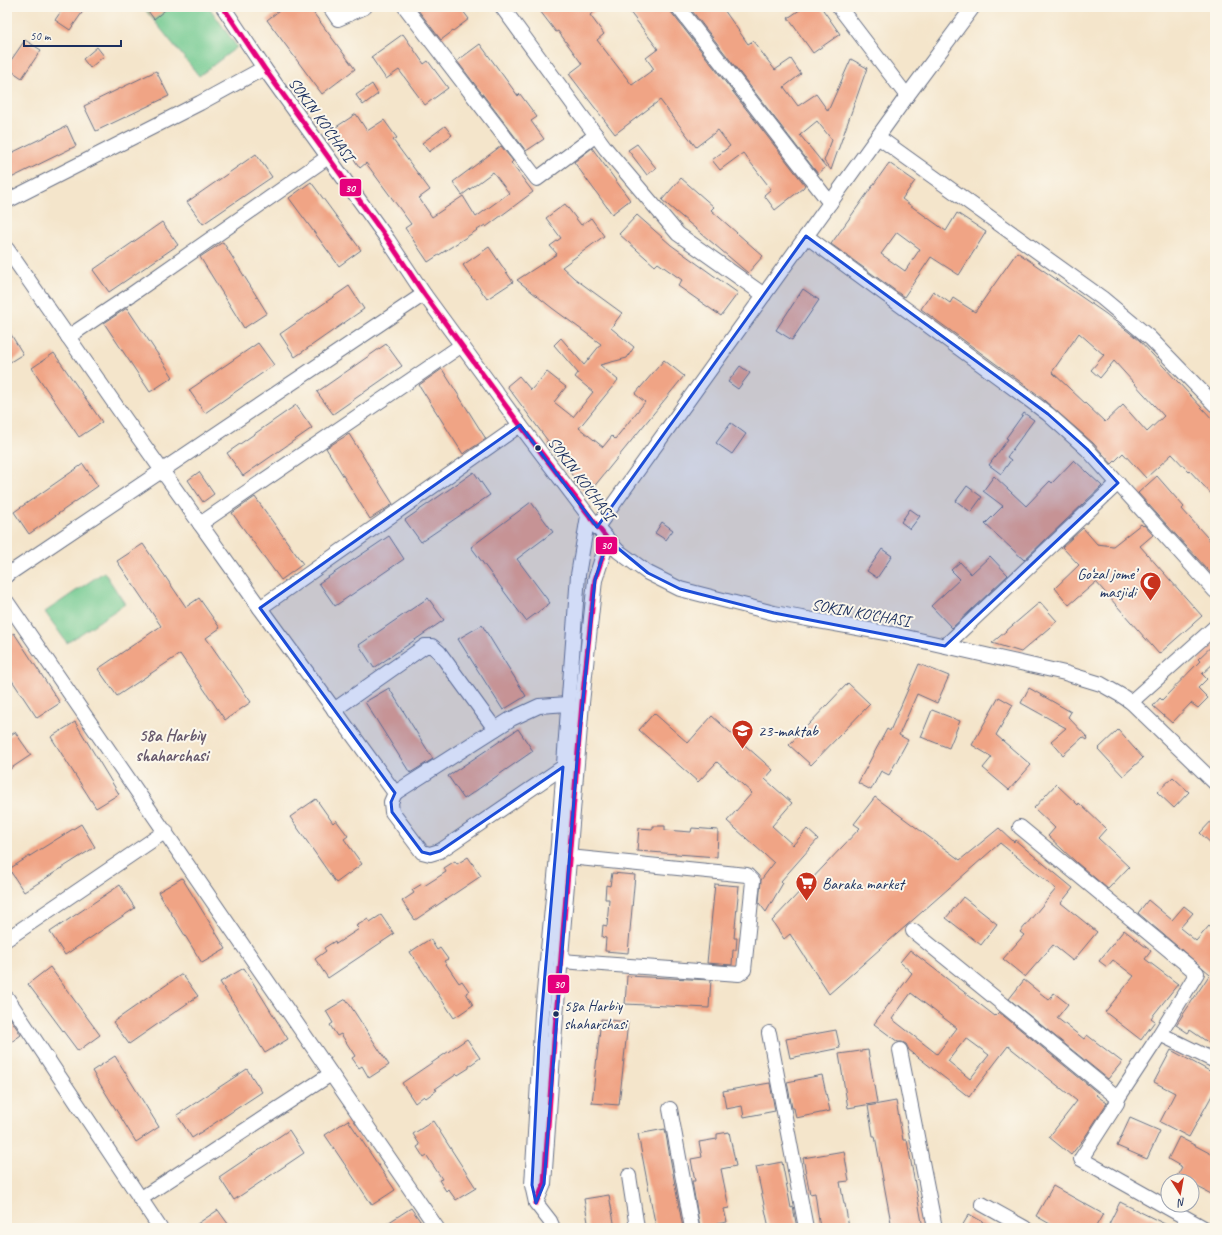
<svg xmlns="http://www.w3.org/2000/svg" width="1222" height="1235" viewBox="0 0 1222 1235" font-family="Caveat,sans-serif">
<rect width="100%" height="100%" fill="#fbf7ec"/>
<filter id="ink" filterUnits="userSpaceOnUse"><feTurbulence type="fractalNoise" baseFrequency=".025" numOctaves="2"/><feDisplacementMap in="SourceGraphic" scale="8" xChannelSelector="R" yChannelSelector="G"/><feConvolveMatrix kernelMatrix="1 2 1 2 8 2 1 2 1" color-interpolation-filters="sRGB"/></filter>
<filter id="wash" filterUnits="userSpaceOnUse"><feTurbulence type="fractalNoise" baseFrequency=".012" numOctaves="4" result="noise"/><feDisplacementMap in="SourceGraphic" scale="16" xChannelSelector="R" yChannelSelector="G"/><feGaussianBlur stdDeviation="0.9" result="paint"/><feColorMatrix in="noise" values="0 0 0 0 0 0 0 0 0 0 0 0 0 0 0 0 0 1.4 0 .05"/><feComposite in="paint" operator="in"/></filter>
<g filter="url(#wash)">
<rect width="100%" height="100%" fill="#f4e5cb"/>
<!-- green -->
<g fill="#71c98f" stroke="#467c76">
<path d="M143,7H209L237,47L199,76Z"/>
<path d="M104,572L125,604L67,643L45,612Z"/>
</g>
<g id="blocks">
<!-- building -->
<g fill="#f0a485" fill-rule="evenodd">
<path d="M64,7H86L70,30L55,20Z"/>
<path d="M145,7H169L154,19Z"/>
<path d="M284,7H309L355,69L322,94L267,20Z"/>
<path d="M422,7H460L469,19L441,40L418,10Z"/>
<path d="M537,7H600L590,15L604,34L597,40L632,85L654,69L646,58L658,49L626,7H670L671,12L805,185L803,188L775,210L764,195L771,189L743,153L720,170L712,160L730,146L718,130L696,147L660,100L615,134L569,74L582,64L558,31L556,32Z"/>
<path d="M689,7H722L748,44L753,41L775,70L791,59L801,74L784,87L798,106L816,94L828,111L851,59L867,68L831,170L824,161L832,140L817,121L800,135L826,167L818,174Z"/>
<path d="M804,7H821L840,34L813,53L788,18Z"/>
<path d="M403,34L424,64L428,61L448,88L425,105L399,70L386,79L371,57Z"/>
<path d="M25,40L41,50L22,78L7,68V66Z"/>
<path d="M480,44L518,96L520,94L537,117L531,121L544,139L526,151L457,61Z"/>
<path d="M97,47L104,56L90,68L83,59Z"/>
<path d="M156,71L169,96L96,131L84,106Z"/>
<path d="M372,84L378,94L363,105L356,95Z"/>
<path d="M356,114L367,131L384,120L397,138L393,140L430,190L419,198L432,217L463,196L476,217L509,193L493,172L462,195L453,182L501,146L513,161L511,163L533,192L486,227L485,225L428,262L405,228L411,224L366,163L360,168L333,129Z"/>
<path d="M67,126L76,146L7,180V155Z"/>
<path d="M445,126L452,135L429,152L422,143Z"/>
<path d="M637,144L656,168L647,175L628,150Z"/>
<path d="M592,148L630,200L612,214L574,162Z"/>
<path d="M256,154L272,177L203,224L187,202Z"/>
<path d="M889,163L915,181L902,199L914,208L946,231L957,213L986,232L959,275L931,257L904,297L831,244ZM897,232L920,249L905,271L881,254Z"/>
<path d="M681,178L714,207L711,210L763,256L748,273L662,200Z"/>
<path d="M311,182L361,250L339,266L289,198Z"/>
<path d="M565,204L581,225L591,218L604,236L562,267L574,278L622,313L611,328L634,347L627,358L600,365L618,380L579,428L603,447L612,436L615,439L645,402L635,394L664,360L684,376L588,494L574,482L576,480L546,442L548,441L507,386L519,376L531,390L547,372L566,387L554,402L573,417L593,392L575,377L578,373L554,345L561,338L584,365L601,344L552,308L517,280L557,254L550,246L561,238L546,218Z"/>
<path d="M637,215L671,245L738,293L721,316L678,286L682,280L658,263L655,266L619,234Z"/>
<path d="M162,222L178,245L109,292L93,270Z"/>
<path d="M223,242L267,313L244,328L200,257Z"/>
<path d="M489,247L513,282L487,299L463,265Z"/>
<path d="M1017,252L1106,314L1139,340L1215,422V498L1189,470L1188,471L1172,454L1146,478L1123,453L1112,464L1093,443L1037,394L921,309L933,291L950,303L953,298L975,312ZM1079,333L1104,355L1091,370L1100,378L1114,361L1164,416L1147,432L1123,405L1105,422L1052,372Z"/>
<path d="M349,286L364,309L295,357L280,334Z"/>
<path d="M803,289L819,300L792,340L776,330Z"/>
<path d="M127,308L173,377L150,392L104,323Z"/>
<path d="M7,328L23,354L7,364Z"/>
<path d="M258,343L274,365L205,413L189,390Z"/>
<path d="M386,344L402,366L333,414L317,392Z"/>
<path d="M54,353L102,422L79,437L32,368Z"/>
<path d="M740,366L750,373L738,389L728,382Z"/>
<path d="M442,369L486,439L463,454L419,385Z"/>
<path d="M296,405L312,428L243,476L227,453Z"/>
<path d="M1024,413L1034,420L1007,457L1011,460L1001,474L989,465L1008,439L1006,438Z"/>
<path d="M731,423L746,434L732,454L716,443Z"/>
<path d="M349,434L393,504L370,519L326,448Z"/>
<path d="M1074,460L1102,486L1024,560L985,524L1003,506L983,491L994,476L1026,506L1050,481L1052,483Z"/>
<path d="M83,464L98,486L29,534L14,512Z"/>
<path d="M199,472L214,494L203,502L188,480Z"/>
<path d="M474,472L490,495L421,542L405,520Z"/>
<path d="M1157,476L1184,507L1182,509L1215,546V578L1138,493Z"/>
<path d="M967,486L982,497L971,512L956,501Z"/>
<path d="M255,497L303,564L281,580L232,513Z"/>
<path d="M531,502L553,532L517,559L550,603L526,621L471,547Z"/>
<path d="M910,509L920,516L910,529L901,522Z"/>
<path d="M662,522L673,530L666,540L655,533Z"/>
<path d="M1141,524L1143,526L1144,525L1153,535L1140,546L1202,616L1159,654L1096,582L1069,605L1055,588L1079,565L1062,547L1083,528L1097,544L1113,546Z"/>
<path d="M389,536L404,559L335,606L319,583Z"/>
<path d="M143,544L186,607L199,598L220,628L206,638L251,702L225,720L180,654L117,696L98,669L161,626L117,561Z"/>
<path d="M882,549L892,556L877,578L867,571Z"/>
<path d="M990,556L1008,575L952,628L931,606L960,579L951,570L960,562L971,574Z"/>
<path d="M428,598L444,620L374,668L359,645Z"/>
<path d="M1040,602L1057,621L1021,652L992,643Z"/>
<path d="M482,625L526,696L503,710L458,639Z"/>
<path d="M14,633L60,703L37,718L7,673V638Z"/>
<path d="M1215,643V662L1202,674L1207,679L1198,688L1208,698L1198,708L1191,703L1172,723L1153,706L1160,698L1162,700L1200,661L1198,659Z"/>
<path d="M919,664L949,676L937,703L917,694L899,735L908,740L889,775L881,771L871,790L858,783L887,729L890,731Z"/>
<path d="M848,683L870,704L811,765L789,745Z"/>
<path d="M389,688L433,759L410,773L365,702Z"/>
<path d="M1029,688L1071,712L1068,717L1088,738L1087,740L1083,737L1063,755L1051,741L1066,728L1021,703Z"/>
<path d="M999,697L1013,705L996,735L1031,765L1009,790L983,768L992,757L972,745Z"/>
<path d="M932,710L960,721L949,748L921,737Z"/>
<path d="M654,713L688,743L712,716L773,770L765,779L792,803L772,826L793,845L807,829L818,839L781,881L783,883L766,912L759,903L761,880L774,863L727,821L752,793L717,762L698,782L639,730Z"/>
<path d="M75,722L119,794L96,808L51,737Z"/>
<path d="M518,729L533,751L464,799L448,776Z"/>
<path d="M1118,730L1143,758L1123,776L1098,749Z"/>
<path d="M15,732L31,755L7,771V738Z"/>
<path d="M1173,777L1189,792L1174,808L1157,792Z"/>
<path d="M1056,784L1078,805L1079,803L1106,829L1098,838L1129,867L1108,889L1077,863L1048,836L1055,828L1034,808Z"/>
<path d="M875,797L960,860L999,828L1014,842L1015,840L1073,888L1061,903L1097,932L1073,961L1053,945L1025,977L1003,959L1024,935L1020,932L1056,889L1000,843L829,994L790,934L784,939L772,921L860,828L854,824Z"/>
<path d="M316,799L333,823L336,820L348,836L344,839L362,864L336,883L290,817Z"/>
<path d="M1215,817V847L1200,833Z"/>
<path d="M81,824L95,847L24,892L9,869Z"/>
<path d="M653,826H665V830L691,832L692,828L718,830L717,857L637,851L639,828L653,829Z"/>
<path d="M468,857L481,876L415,920L402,901L414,893L412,890L422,884L424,886L446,872L444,868L455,861L457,864Z"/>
<path d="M612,873L635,875L628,953L605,951L606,938L602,937L603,925L607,926L609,899H605L606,885L610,886Z"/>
<path d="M182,878L226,949L202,963L158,892Z"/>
<path d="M715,884L739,886L734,938H737L736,950H733L732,965L707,963Z"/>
<path d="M120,885L135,908L65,955L50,932Z"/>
<path d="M963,897L997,924L981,945L946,918Z"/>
<path d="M1148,900L1172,920L1184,906L1193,913L1180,928L1196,941L1209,926L1215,931V1047L1190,1030L1188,1033L1176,1025L1210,974L1138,913Z"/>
<path d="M381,915L394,934L328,978L315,959L326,951L324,948L335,941L336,944L359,929L356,926L368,919L370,922Z"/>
<path d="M1124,930L1151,951L1145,959L1178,984L1151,1018L1155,1021L1141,1040L1105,1012L1134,976L1113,960L1107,967L1099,961Z"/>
<path d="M430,939L437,950L440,948L448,959L444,961L459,983L462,981L469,991L466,993L473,1005L454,1018L410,952Z"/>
<path d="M910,950L995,1016L999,1012L1098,1093L1096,1095L1107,1103L1085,1137L1071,1155L1049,1137L1077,1101L1008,1046L969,1097L909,1050L906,1044L902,1042H898L874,1024L912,973L900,962ZM911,993L957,1028L937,1054L892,1019ZM966,1038L989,1055L970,1079L948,1061Z"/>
<path d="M50,967L100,1035L78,1051L28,984Z"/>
<path d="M244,968L288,1039L265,1053L220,982Z"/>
<path d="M182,974L198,996L129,1044L113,1022Z"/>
<path d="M627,976L711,980L709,1008L625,1004Z"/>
<path d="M1024,980L1049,1000L1054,993L1068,1004L1057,1018L1084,1039L1087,1035L1122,1062L1108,1079L1009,999Z"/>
<path d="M346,999L389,1065L369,1078L362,1066L359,1068L352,1058L355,1056L341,1034L337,1036L330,1025L333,1023L326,1011Z"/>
<path d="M7,1013L21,1035L7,1045Z"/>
<path d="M601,1019L628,1022L619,1105L592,1103Z"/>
<path d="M836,1030L840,1048L790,1058L786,1039Z"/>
<path d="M467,1039L480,1058L469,1066V1068L458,1075L457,1074L435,1089L437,1090L426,1098L424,1096L415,1103L402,1083Z"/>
<path d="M868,1050L877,1103L848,1108L839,1054Z"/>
<path d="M1171,1050L1215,1074V1090L1189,1137L1160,1122L1175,1093L1154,1082Z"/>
<path d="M115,1056L159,1127L136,1142L92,1071Z"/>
<path d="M247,1069L262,1092L192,1138L177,1115Z"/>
<path d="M822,1075L830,1111L796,1118L794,1108H792L787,1082Z"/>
<path d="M770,1083L775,1111L744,1117L742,1106L726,1109L723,1091Z"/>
<path d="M896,1101L903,1140H907L923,1228H892L875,1136H873L868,1106Z"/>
<path d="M1130,1118L1160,1131L1147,1159L1117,1146Z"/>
<path d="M348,1120L395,1190L372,1205L325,1135Z"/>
<path d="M433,1121L476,1188L456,1200L448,1189L446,1191L439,1180L442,1179L427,1156L424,1158L417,1147L420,1145L413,1134Z"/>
<path d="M665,1129L675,1185L683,1228H656L638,1134Z"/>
<path d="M289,1130L304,1153L234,1200L219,1177Z"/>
<path d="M729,1132L736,1166L721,1169L729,1208L724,1209L727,1222L716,1224L717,1228H700L692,1181H695L691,1159L702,1157L699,1142L717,1139V1134Z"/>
<path d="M1179,1137L1215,1156V1196L1192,1184V1181H1187L1177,1176L1182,1167L1168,1159Z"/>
<path d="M844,1151L849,1181L840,1182L844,1204H845L849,1228H820L815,1193L810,1194L803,1158Z"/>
<path d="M782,1162L791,1208L793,1207L797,1228H769L756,1167Z"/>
<path d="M1053,1186L1103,1214L1095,1228H1057L1036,1216Z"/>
<path d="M609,1195L615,1228H589L584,1199Z"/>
<path d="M1120,1202L1173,1228H1117L1109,1224Z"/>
<path d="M411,1208L425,1228H380Z"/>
<path d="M218,1210L231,1228H191Z"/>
<path d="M969,1214L994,1228H961Z"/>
</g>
</g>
</g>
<g filter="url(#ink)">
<use href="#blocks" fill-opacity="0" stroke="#676f84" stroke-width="1"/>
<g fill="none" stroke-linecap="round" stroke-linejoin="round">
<defs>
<g id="minor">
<path d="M223,7L264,68L388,240L424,294L520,425L597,527L618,551L648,573L680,589L774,613L897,635L1065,673L1101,684L1122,696L1131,702L1215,783"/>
<path d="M330,7L338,19L365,7"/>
<path d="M405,7L537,179L596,135"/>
<path d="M502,7L606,149L678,234L764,295"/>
<path d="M678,7L830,203"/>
<path d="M839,7L907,96"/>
<path d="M878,137L1102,298L1150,338L1215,405"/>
<path d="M7,201L200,103L264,68"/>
<path d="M806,236L1008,384L1048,414L1087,449L1215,591"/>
<path d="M7,249L126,420L260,608L395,793L511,719L539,706L568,704"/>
<path d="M68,337L132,294L328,157"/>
<path d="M200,524L462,345"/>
<path d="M597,527L907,96L973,7"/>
<path d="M7,575L424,294"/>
<path d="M7,602C151,810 294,1019 437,1228"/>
<path d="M260,608L520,425"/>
<path d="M945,646L1118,483"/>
<path d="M1131,702L1215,627"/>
<path d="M334,710L425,646H432L439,652L495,729"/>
<path d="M395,793L391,802L392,812L422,852L430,854L440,851L563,767"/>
<path d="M913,931L1118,1098L1160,1034L1197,973L1020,827"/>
<path d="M7,939L166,831"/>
<path d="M561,961L739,974L744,970L753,881L747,875L569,857"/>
<path d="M7,998L160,1228"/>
<path d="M769,1033L806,1228"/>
<path d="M1160,1034L1215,1061"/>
<path d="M900,1050L935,1228"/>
<path d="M1118,1098L1117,1103L1081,1159L1204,1228"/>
<path d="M670,1109L692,1228"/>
<path d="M629,1176L637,1228"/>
<path d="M140,1199L331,1074"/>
<path d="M536,1203L544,1184L554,1041L582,703L595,580L608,540"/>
<path d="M982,1204L1025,1228"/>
<path d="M553,1228L550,1221L536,1203L532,1185L542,1013L558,845L578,575L588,516"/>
</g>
</defs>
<!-- minor casing -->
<use href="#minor" stroke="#676f84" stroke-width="16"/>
<!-- minor -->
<use href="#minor" stroke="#fff" stroke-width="14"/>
<defs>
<path id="bus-1" d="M223,7L264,68L388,240L424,294L520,425L608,540L595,580L582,703L554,1041L544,1184L536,1203"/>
</defs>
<!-- bus-1 casing -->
<use href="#bus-1" stroke="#fbf7ec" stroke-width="8"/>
<!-- bus-1 -->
<use href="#bus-1" stroke="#e5007d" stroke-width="5"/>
</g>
</g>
<!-- marked area -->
<path fill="#1d4ed8" fill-opacity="0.2" stroke="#1d4ed8" stroke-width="3" stroke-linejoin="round" d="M806,236L1048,414L1087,449L1118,483L945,646L774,613L680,589L648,573L608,540L595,580L577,761L544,1184L536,1203L532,1185L539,1043L563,767L440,851L430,854L422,852L392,812L391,802L395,793L260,608L520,425L597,527Z"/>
<!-- icons -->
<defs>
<symbol id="mosque-pin" viewBox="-11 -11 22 30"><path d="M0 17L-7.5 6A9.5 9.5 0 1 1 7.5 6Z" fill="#c8321e" stroke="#fbf7ec"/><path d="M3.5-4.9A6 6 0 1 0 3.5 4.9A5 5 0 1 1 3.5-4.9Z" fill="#fff"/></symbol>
<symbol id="school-pin" viewBox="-11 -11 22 30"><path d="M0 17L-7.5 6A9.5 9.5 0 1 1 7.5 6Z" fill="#c8321e" stroke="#fbf7ec"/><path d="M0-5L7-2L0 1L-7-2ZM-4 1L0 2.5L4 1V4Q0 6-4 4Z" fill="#fff"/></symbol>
<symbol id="supermarket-pin" viewBox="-11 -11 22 30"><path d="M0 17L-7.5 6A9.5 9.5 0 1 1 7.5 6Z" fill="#c8321e" stroke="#fbf7ec"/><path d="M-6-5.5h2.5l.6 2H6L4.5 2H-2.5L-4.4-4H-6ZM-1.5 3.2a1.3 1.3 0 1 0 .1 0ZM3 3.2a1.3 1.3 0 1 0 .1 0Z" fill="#fff"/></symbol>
</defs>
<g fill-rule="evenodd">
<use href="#mosque-pin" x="1138" y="570" width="25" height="34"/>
<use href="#school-pin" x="730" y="718" width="25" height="34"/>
<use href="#supermarket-pin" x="794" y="870" width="25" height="34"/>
</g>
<!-- markers -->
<g fill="#1b2f5e" stroke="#fbf7ec" stroke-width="1.5">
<circle cx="538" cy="448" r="3.5"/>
<circle cx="556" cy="1014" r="3.5"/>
</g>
<g text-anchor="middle" stroke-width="4" stroke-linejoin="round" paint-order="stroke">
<!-- bus labels -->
<g font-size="15" fill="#1b2f5e" stroke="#fbf7ec" text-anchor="start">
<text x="564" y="1011">58a Harbiy<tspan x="564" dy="18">shaharchasi</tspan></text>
</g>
<!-- street labels -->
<g font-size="16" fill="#1b2f5e" stroke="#fbf7ec">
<text transform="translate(322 119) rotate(54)" y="6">SOKIN KO'CHASI</text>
<text transform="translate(582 478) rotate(53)" y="6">SOKIN KO'CHASI</text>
<text transform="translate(861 612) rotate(10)" y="6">SOKIN KO'CHASI</text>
</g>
<!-- poi labels -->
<g font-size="16" fill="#1b2f5e" stroke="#fbf7ec" text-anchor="start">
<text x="1136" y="579" text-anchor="end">Go‘zal jome’<tspan x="1136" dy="18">masjidi</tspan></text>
<text x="758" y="736">23-maktab</text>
<text x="822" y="889">Baraka market</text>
</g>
<!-- neighbourhood labels -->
<g font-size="17" font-weight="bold" fill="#66586c" stroke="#fbf7ec">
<text x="172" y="741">58a Harbiy<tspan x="172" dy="20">shaharchasi</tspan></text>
</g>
</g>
<g stroke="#fbf7ec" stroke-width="1.5">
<rect x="339" y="178" width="23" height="19" rx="4" fill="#e5007d"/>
<rect x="595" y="536" width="23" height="19" rx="4" fill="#e5007d"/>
<rect x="547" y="974" width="23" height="20" rx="4" fill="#e5007d"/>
</g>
<g font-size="11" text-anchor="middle" font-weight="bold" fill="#fff">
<text x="350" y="192">30</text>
<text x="606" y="549">30</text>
<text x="559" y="988">30</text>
</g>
<!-- margin -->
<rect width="1222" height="1235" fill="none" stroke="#fbf7ec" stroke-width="24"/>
<!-- north arrow -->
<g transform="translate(1180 1193) rotate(169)"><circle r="19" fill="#fbf7ec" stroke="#a1a7b3"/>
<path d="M0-3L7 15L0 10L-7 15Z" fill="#c8321e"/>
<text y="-6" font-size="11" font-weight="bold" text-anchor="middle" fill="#1b2f5e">N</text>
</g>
<!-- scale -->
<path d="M24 40v6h97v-6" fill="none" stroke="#1b2f5e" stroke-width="2"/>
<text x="30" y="40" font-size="12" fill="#1b2f5e" stroke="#fbf7ec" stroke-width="3" paint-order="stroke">50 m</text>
</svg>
